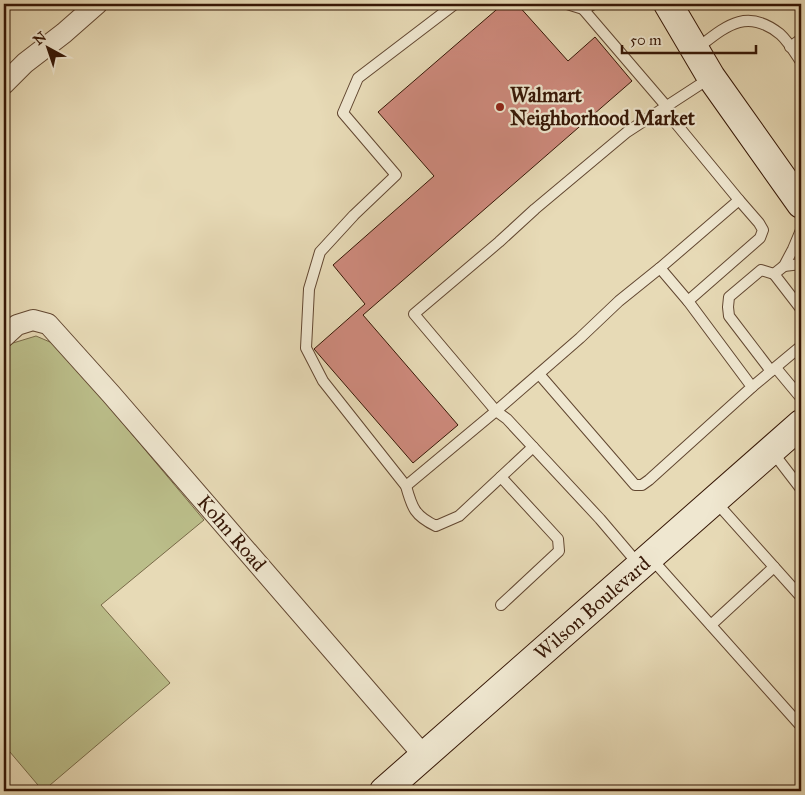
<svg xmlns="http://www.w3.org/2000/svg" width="805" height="795" viewBox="0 0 805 795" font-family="'IM FELL Great Primer',serif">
<rect width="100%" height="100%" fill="#e7dab6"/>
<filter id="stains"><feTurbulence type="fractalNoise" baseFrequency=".004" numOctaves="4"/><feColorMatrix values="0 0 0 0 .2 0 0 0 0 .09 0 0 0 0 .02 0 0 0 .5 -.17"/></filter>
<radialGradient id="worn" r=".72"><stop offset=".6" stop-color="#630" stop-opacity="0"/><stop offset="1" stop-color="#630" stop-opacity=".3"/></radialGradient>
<!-- green -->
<path fill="#bbbe8a" stroke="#786a48" d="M36,336L57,345L204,520L101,605L170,683L43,791L4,745V351L13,343Z"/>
<!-- building -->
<path fill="#ce8a7d" stroke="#351605" d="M503,4H517L568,61L595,37L632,81L363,315L458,425L413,463L314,349L365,304L333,265L434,176L378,112Z"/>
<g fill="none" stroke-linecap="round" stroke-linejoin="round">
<defs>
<g id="service">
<path d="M455,4L358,78L343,113L396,175L354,215L320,252L309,289L306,348L323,381L406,486C412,508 415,516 436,526L459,516L533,447"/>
<path d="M567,4L583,9L594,4"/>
<path d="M583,9L667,107"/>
<path d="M790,47L801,39"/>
<path d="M695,50C724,28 745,6 780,34C788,41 795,53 801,62"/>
<path d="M801,230L793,249L784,266L774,274L801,309"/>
<path d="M784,266L801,264"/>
<path d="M688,301L760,238L763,230L759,223L739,200"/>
<path d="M776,368L801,398"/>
<path d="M771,371L729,316L728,307L729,297L761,270L774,274"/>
<path d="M539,374L635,485H642L649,480L752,387L688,301L660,268"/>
<path d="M752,387L801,346"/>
<path d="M771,450L801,489"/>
<path d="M406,486L496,411L580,338L619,301L660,268L739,200L664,109"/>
<path d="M715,501L801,597"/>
<path d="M650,557L799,724L801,722"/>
<path d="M640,566L600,519L507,419L496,411L414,314L499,242L535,209L627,132L710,78"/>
<path d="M501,605L559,551L558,539L501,477"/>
<path d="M711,625L774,567"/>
</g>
<g id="minor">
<path d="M4,84L25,63L64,33L97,4"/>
<path d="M4,337L17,325L33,320L48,324L111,394L424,756"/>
</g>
<g id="secondary">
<path d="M668,4L711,77L801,204"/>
<path d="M384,791L801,424"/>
</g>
</defs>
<!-- service casing -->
<use href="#service" stroke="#624731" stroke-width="12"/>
<!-- minor casing -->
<use href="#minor" stroke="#624731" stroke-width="22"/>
<!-- secondary casing -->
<use href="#secondary" stroke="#351605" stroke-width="30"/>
<!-- service -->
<use href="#service" stroke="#efe7d0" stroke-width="10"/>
<!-- minor -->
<use href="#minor" stroke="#efe7d0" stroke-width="20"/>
<!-- secondary -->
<use href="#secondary" stroke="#efe7d0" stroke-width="28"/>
</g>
<!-- markers -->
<circle fill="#8f2418" stroke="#efe7d0" stroke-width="2" cx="500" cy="107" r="5"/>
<g text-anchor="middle" stroke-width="4.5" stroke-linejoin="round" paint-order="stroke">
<!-- poi labels -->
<g font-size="20" font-weight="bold" fill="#351605" stroke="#efe7d0" text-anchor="start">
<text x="510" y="102">Walmart<tspan x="510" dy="23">Neighborhood Market</tspan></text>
</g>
<!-- street labels -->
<g font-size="20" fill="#351605" stroke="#efe7d0">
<text transform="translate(232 533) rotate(49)" y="7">Kohn Road</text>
<text transform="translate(592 608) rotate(-41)" y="7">Wilson Boulevard</text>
</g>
</g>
<!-- margin -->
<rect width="805" height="795" fill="none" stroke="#e7dab6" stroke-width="20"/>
<rect x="5" y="5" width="795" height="785" fill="none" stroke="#351605" stroke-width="2.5"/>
<rect x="10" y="10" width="785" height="775" fill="none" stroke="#351605"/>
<!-- north arrow -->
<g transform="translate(48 48) rotate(320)" stroke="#efe7d0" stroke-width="4" paint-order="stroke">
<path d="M0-4L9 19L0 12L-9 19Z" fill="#351605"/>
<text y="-8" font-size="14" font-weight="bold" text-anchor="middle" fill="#351605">N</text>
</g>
<!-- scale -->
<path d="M622 45v8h134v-8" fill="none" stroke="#351605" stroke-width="2.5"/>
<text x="630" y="45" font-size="15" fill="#351605" stroke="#efe7d0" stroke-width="4" paint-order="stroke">50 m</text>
<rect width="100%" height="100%" filter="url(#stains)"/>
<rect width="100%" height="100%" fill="url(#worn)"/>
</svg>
